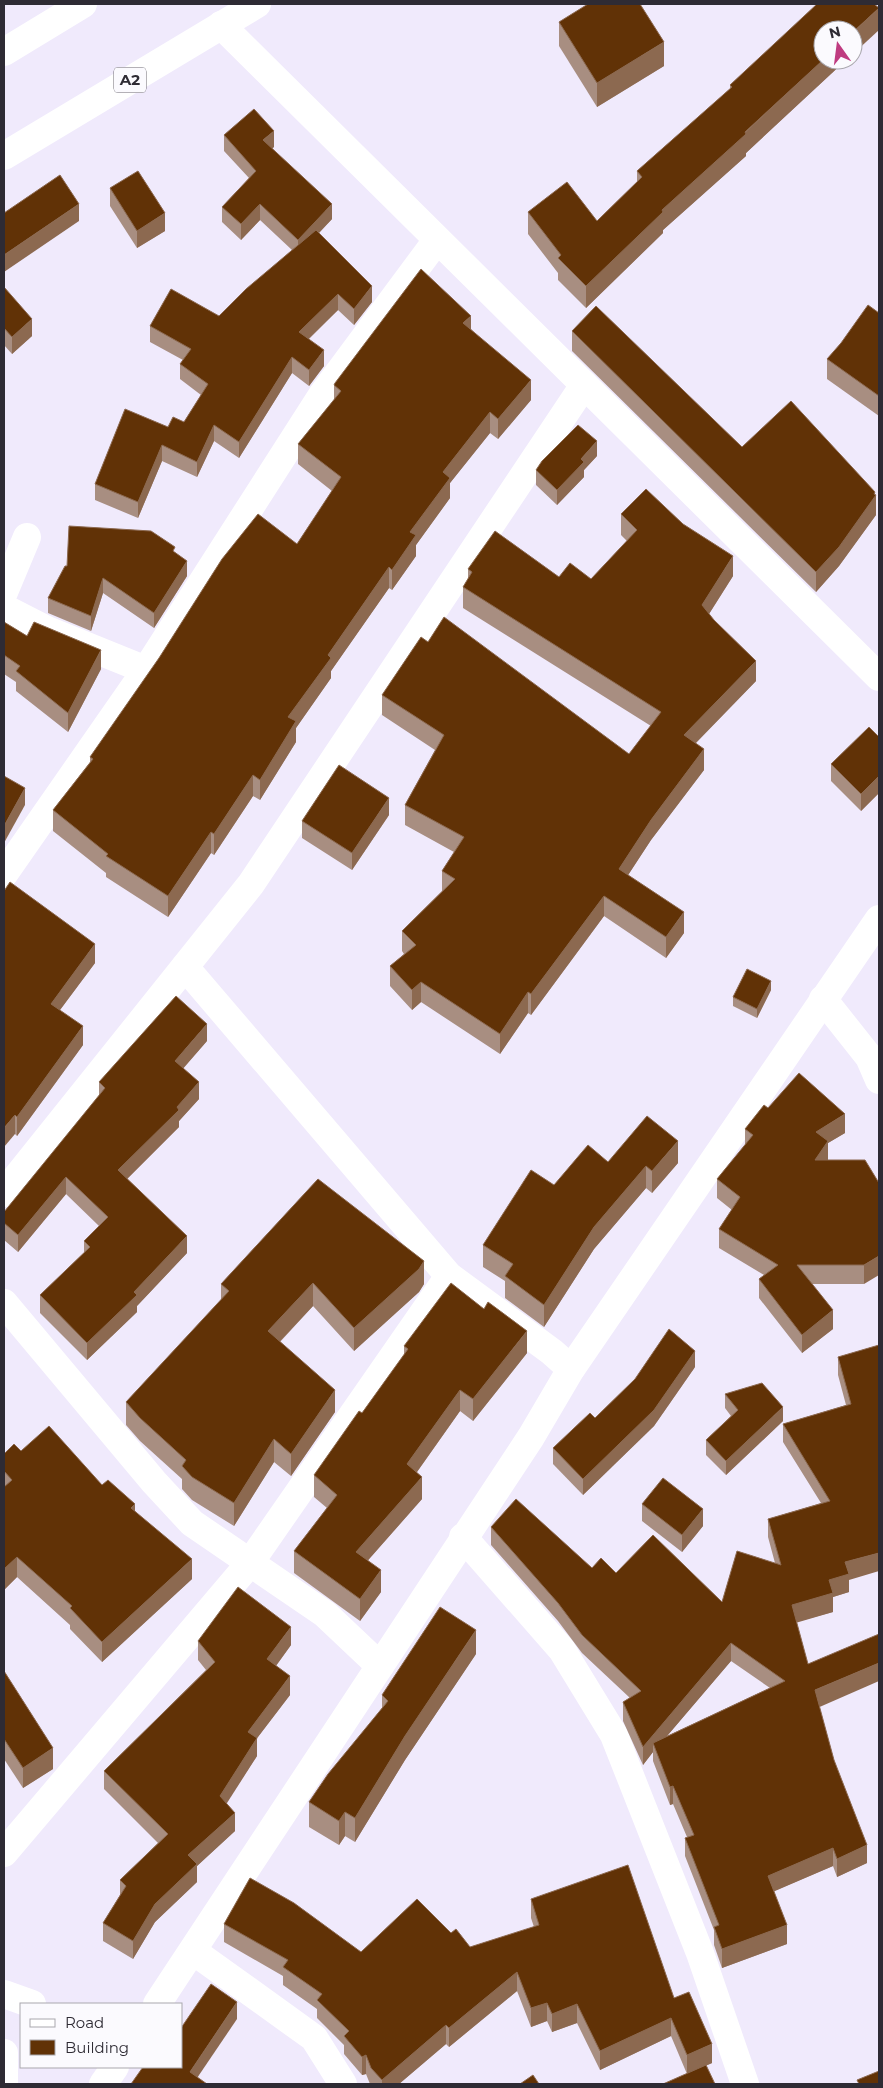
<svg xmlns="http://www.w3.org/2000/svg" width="883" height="2088" viewBox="0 0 883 2088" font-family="Montserrat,sans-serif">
<rect width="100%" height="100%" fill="#f0eafc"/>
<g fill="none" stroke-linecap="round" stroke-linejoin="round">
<!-- minor -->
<g stroke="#fff" stroke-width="28">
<path d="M221,25L879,677"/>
<path d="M4,592L27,537"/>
<path d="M4,608L47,630L146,670"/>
<path d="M4,874L146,670L322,395L437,240"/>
<path d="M185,967L449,1276L552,1352L571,1369"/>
<path d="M823,999L869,1057L879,1080"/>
<path d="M4,1193L251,884L584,385"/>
<path d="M4,1303L154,1482L192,1523L325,1614L380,1666"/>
<path d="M463,1537L562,1650L614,1735L700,1953L745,2084"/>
<path d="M4,1853L249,1564L449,1276"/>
<path d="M193,1951L314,2038L343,2084"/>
<path d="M4,1994L32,2004"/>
<path d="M157,2004L531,1437L571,1369L879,919"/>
<path d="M4,2053V2084"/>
<path d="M103,2084L115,2067"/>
</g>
<!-- trunk -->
<g stroke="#fff" stroke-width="28">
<path d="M4,52L83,4"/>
<path d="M4,156L257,4"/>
</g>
</g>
<!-- wall -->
<g fill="#a88e81" fill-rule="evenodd">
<path d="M559,22L664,66L597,107L559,46Z"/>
<path d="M879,30L823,60H846L746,153V156L663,230V233L586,308L558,280V273L528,234V212L597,221L637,182V171L730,89V85Z"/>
<path d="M224,135L274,147L272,148L332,219L319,233L372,302L354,325L338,310L309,339L324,366L309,386L292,373L239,458L214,441L197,477L162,461L138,518L95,500V484L168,427L184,422L201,395L180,379V364L183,360L150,342V326L219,316L292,250L260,220L241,240L222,222V207L249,178L224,151Z"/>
<path d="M110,188L165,231L137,248L110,206Z"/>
<path d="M4,287L32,336L12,354L4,345Z"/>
<path d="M879,313V416L827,379V359Z"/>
<path d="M471,329L531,400L498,439L490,433L450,483V498L416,545V556L392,590L389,588L331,671V678L296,728V742L260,800L253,796L214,855L211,853L168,917L106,877V873L53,831V810L90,762V757L297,544L332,491L298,464V444L334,400V385Z"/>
<path d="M572,331L742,447L875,494L876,515L839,566L816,592L572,351Z"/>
<path d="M597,456L584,470V477L557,505L536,485V470Z"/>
<path d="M621,514L733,576L709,614L756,681L696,743L704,770L651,840L628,875L684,933L666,958L604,916L531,1015L528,1013L500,1054L421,1002L412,1010L390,986V966L404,954L402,951V931L442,891V871L454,852L405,825V805L435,750L382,715V695L428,642L629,754L651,726L463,608V587L468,580V569L559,577L591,579L627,541L621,535Z"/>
<path d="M175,552L187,576L154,628L103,593L91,631L48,613V598L67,566Z"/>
<path d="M4,622L27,636L101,669L68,732L16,691V682L4,674Z"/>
<path d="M879,737V793L861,811L831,781V764Z"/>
<path d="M389,815L352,870L302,838V821Z"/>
<path d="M4,891L95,963L60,1010L83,1045L17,1136L15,1134Z"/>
<path d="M771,990L757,1018L733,1006V997Z"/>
<path d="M207,1041L183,1068L199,1099L179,1121V1127L127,1179L187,1253L137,1306V1312L87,1360L40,1313V1295L84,1253V1241L99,1226L66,1194L18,1252L4,1240V1212L99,1096V1082Z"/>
<path d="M768,1108L845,1133L828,1143V1160H865L864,1284H812L833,1329L802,1353L759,1298V1279L764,1275L719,1248V1229L732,1210L717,1198V1179L745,1145V1129Z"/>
<path d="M608,1162L678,1163L652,1193L646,1188L594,1249L544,1327L505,1298V1281L483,1267V1245L554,1185Z"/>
<path d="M318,1179L424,1284L419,1292L354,1351L313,1306L280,1342L335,1412L291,1476L274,1462L234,1526L192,1500L182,1489V1479L140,1441L126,1425V1402L221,1300V1284Z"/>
<path d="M879,1345L849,1580V1592L833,1597V1612L796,1622L834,1760L867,1863L837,1877L833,1866L774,1891L787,1944L722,1968L714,1945V1930L685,1856V1838L687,1837L673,1804L670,1805L653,1761V1752L643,1765L623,1721V1702L630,1698L582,1653L558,1621L491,1545V1527L592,1568L616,1573L722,1602L775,1563L768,1537V1519L821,1503L783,1442V1424L846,1405L838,1375V1357ZM731,1661L770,1688L667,1736Z"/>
<path d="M404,1346L527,1353L473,1421L460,1411L417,1472L422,1499L368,1560L381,1592L360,1621L294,1573V1551L327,1508L314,1497V1475L362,1413L404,1355Z"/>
<path d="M695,1367L654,1426L583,1495L553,1464V1448L595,1418Z"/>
<path d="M725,1394L783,1421L726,1475L706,1455V1440L731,1416L725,1408Z"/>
<path d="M21,1451L102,1485L135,1511L192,1579L102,1662L70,1629V1625L17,1577L4,1590V1454Z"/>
<path d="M642,1504L703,1526L682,1552L642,1521Z"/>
<path d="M198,1641L291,1645L276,1666L290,1695L257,1738V1756L226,1803L235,1831L197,1866V1882L155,1922L133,1959L103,1941V1923L120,1895V1880L158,1843L104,1789V1771L206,1670L198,1660Z"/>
<path d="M476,1654L405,1760L355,1842L345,1836L339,1845L309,1827V1802L382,1708V1695Z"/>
<path d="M4,1671L53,1769L23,1788L4,1759Z"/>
<path d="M531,1899L674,1998L712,2063L687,2074L671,2036L600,2070L577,2023L552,2032L547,2021L531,2027L517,1991L449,2047L446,2044L399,2084H370L366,2074L362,2075L344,2054V2045L317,2018V2009L283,1985V1976L224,1942V1924L361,1952L451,1933L470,1947L534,1927L531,1918Z"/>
</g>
<!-- shaded-wall -->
<g fill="#8c6950">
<path d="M879,8V30L853,54V32Z"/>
<path d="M664,42V66L597,107V83Z"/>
<path d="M823,60H846L746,153V156L663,230V233L586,308V286L662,210Z"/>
<path d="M274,131V147L263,156V140Z"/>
<path d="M79,204V221L4,272V255Z"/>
<path d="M260,204V220L241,240V224Z"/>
<path d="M332,204V219L298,255V240Z"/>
<path d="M165,213V231L137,248V231Z"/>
<path d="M372,286V302L354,325V309Z"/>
<path d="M338,294V310L299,348V332Z"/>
<path d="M471,316V336L463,323Z"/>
<path d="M32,319V336L12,354V337Z"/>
<path d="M324,350V366L309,386V370Z"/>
<path d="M292,357V373L239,458V442Z"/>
<path d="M531,380V400L498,439V419Z"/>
<path d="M490,412V433L450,483V498L416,545V556L392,590V570L410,532L443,472Z"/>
<path d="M214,425V441L197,477V462Z"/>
<path d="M597,441V456L584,470V477L557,505V490L581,459Z"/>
<path d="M162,445V461L138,518V502Z"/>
<path d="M875,492V496L876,495V515L839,566L816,592V572Z"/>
<path d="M733,556V576L702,625V605Z"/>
<path d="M187,561V576L154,628V613Z"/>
<path d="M389,567V588L331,671V678L296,728V742L260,800V780L288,717L328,655Z"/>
<path d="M103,578V593L91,631V616Z"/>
<path d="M101,650V669L68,732V713Z"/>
<path d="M756,661V681L684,755V735Z"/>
<path d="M704,749V770L651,840L619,889V869L651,820Z"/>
<path d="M253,775V796L214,855V834Z"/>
<path d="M879,776V793L861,811V794Z"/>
<path d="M25,788V805L4,843V826Z"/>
<path d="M389,798V815L352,870V853Z"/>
<path d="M211,832V853L168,917V896Z"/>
<path d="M604,896V916L531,1015V994Z"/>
<path d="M684,912V933L666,958V937Z"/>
<path d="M95,944V963L51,1022V1004Z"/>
<path d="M771,981V990L757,1018V1009Z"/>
<path d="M421,982V1002L412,1010V990Z"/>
<path d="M528,992V1013L500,1054V1034Z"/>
<path d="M207,1024V1041L175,1078V1061Z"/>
<path d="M83,1026V1045L17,1136V1117Z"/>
<path d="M199,1082V1099L179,1121V1127L118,1188V1170Z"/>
<path d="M845,1114V1133L828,1143V1160L815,1179L816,1132Z"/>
<path d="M15,1115V1134L4,1147V1128Z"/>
<path d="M678,1141V1163L652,1193V1171Z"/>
<path d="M646,1166V1188L594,1249L544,1327V1305L594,1227Z"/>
<path d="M66,1177V1194L18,1252V1235Z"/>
<path d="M187,1236V1253L137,1306V1312L87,1360V1343L134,1292Z"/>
<path d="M879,1256V1275L864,1284V1265Z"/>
<path d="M424,1261V1284L419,1292L354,1351V1328Z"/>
<path d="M313,1283V1306L268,1354V1331Z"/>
<path d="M833,1310V1329L802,1353V1335Z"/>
<path d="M527,1331V1353L473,1421V1399Z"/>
<path d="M695,1351V1367L654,1426L583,1495V1479Z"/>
<path d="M335,1390V1412L291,1476V1454Z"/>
<path d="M460,1390V1411L407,1486V1464Z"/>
<path d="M783,1407V1421L726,1475V1461Z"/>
<path d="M274,1439V1462L234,1526V1503Z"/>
<path d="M422,1477V1499L356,1574V1552Z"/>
<path d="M135,1504V1524L131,1508Z"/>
<path d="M703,1509V1526L682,1552V1535Z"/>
<path d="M879,1553V1571L849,1580V1592L833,1597V1612L792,1624V1605L829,1580L845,1562Z"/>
<path d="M17,1557V1577L4,1590V1569Z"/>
<path d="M192,1559V1579L102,1662V1642Z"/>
<path d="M381,1570V1592L360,1621V1599Z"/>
<path d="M291,1627V1645L267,1678V1659Z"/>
<path d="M476,1630V1654L405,1760L355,1842V1818L405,1736Z"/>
<path d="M731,1643V1661L656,1749L653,1743V1752L643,1765V1747Z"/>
<path d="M879,1663V1681L815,1709V1690Z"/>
<path d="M290,1676V1695L248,1750V1732Z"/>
<path d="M257,1738V1756L220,1814V1796Z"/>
<path d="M53,1748V1769L23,1788V1768Z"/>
<path d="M673,1786V1804L670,1805V1787Z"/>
<path d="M345,1812V1836L339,1845V1821Z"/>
<path d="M235,1813V1831L197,1866V1882L155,1922L133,1959V1941L155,1904L188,1855Z"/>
<path d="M867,1845V1863L837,1877V1859Z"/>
<path d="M833,1848V1866L768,1894V1876Z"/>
<path d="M787,1925V1944L722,1968V1949Z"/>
<path d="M517,1972V1991L449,2047V2028Z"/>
<path d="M237,2002V2019L193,2084L190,2072Z"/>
<path d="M547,2003V2021L531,2027V2008Z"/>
<path d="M577,2004V2023L552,2032V2014Z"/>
<path d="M671,2018V2036L600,2070V2051Z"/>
<path d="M446,2025V2044L399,2084H382V2080Z"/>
<path d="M712,2044V2063L687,2074V2055Z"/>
<path d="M366,2055V2074L362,2075V2057Z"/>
</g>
<!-- building -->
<g fill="#613206" stroke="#8c6950">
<path d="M588,4H640L664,42L597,83L559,22Z"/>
<path d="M817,4H874L879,8L853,32V30H823V60L745,132L746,134L662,210L663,212L586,286L558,258L561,255L528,212L567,182L597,221L642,177L637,171L732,87L730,85Z"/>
<path d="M254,109L274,131L263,140L332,204L298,240L260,204L241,224L222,207L256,171L224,135Z"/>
<path d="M138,171L165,213L137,231L110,188Z"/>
<path d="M60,175L79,204L4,255V213Z"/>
<path d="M316,230L372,286L354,309L338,294L299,332L324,350L309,370L292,357L239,442L214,425L197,462L162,445L138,502L95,484L125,409L168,427L173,417L184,422L208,384L180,364L191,349L150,326L171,289L219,316L246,289Z"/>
<path d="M421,269L471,316L463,323L531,380L498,419L490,412L443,472L450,478L410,532L416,535L392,570L389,567L328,655L331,658L288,717L296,721L260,780L253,775L214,834L211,832L168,896L106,856L108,854L53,810L93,759L90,757L159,658L222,559L258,514L297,544L341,477L298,444L341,391L334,385L335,383Z"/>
<path d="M4,287L32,319L12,337L4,328Z"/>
<path d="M868,305L879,313V396L827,359L841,343Z"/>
<path d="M596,306L742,447L791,401L875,492L874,494L876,495L839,547L816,572L572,331Z"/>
<path d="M578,425L597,441L581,459L584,462L557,490L536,470L542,461Z"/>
<path d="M646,489L683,524L733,556L702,605L714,620L756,661L684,735L704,749L651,820L619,869L684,912L666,937L604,896L531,994L528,992L500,1034L421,982L412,990L390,966L416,945L402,931L455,879L442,871L464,837L405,805L444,735L382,695L421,637L428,642L444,617L629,754L661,712L463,587L472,572L468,569L495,531L559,577L570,563L591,579L637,530L621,514Z"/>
<path d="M69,526L151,531L175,547L173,551L187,561L154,613L103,578L91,616L48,598L65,566H67Z"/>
<path d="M4,622L27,636L34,622L101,650L68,713L16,671L20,666L4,655Z"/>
<path d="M869,727L879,737V776L861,794L831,764Z"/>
<path d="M339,765L389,798L352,853L302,821Z"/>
<path d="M4,776L25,788L4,826Z"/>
<path d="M10,882L95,944L51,1004L83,1026L17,1117L15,1115L4,1128V891Z"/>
<path d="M747,969L771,981L757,1009L733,997Z"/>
<path d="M176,996L207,1024L175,1061L199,1082L177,1107L179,1110L118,1170L187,1236L134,1292L137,1295L87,1343L40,1295L90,1247L84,1241L108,1217L66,1177L18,1235L4,1223V1212L105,1088L99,1082Z"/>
<path d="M799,1073L845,1114L816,1132L828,1141L815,1160H865L879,1183V1256L864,1265H797L833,1310L802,1335L759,1279L778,1265L719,1229L740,1197L717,1179L753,1135L745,1129L764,1105L768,1108Z"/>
<path d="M647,1116L678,1141L652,1171L646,1166L594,1227L544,1305L505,1276L513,1264L483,1245L531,1170L554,1185L588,1145L608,1162Z"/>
<path d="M318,1179L424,1261L419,1269L354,1328L313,1283L268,1331L335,1390L291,1454L274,1439L234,1503L192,1477L182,1466L186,1460L140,1418L126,1402L229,1291L221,1284Z"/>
<path d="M451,1283L484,1309L488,1302L527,1331L473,1399L460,1390L407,1464L422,1477L356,1552L381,1570L360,1599L294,1551L337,1495L314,1475L359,1411L362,1413L408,1349L404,1346Z"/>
<path d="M669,1329L695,1351L654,1410L583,1479L553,1448L590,1413L595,1418L635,1379Z"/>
<path d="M879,1345V1553L845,1562L849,1574L829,1580L833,1593L792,1605L808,1664L879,1634V1663L815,1690L834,1760L867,1845L837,1859L833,1848L768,1876L787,1925L722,1949L714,1927L719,1925L685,1838L694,1835L673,1786L670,1787L653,1743L785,1681L731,1643L643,1747L623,1702L641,1691L582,1635L558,1603L491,1527L516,1499L592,1568L601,1558L616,1573L653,1535L722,1602L737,1551L781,1565L768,1519L830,1501L783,1424L851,1404L838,1357Z"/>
<path d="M762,1383L783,1407L726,1461L706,1440L738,1410L725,1394Z"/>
<path d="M49,1426L102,1485L108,1480L135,1504L131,1508L192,1559L102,1642L70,1608L72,1606L17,1557L4,1569V1487L12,1480L4,1471V1454L14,1444L21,1451Z"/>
<path d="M663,1478L703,1509L682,1535L642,1504Z"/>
<path d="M238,1587L291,1627L267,1659L290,1676L248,1732L257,1738L220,1796L235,1813L188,1855L197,1864L155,1904L133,1941L103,1923L126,1886L120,1880L168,1834L104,1771L215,1662L198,1641Z"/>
<path d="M440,1607L476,1630L405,1736L355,1818L345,1812L339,1821L309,1802L328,1774L388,1701L382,1695Z"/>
<path d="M4,1671L53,1748L23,1768L4,1739Z"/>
<path d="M628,1865L674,1998L689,1992L712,2044L687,2055L671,2018L600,2051L577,2004L552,2014L547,2003L531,2008L517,1972L449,2028L446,2025L382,2080L371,2068L366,2055L362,2057L344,2036L349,2031L317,2000L322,1994L283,1967L288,1960L224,1924L250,1878L294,1903L361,1952L417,1899L451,1933L456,1929L470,1947L539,1925L531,1899Z"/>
<path d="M211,1984L237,2002L190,2072L207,2084H131L143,2067H181V2028Z"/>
<path d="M706,2065L715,2084H663Z"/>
<path d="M879,2071V2084H859L857,2080Z"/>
<path d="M533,2075L539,2084H520Z"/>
</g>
<g text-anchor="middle" stroke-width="5" stroke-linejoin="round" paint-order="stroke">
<!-- shield labels -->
<rect fill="#fbfafe" stroke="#6c6971" stroke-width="1" x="114" y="67.5" width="32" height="25" rx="4"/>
<g font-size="15" font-weight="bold" fill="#2e2b34">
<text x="130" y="85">A2</text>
</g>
</g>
<!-- border -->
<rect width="883" height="2088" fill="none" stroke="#2e2b34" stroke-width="10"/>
<!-- legend -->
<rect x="20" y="2003" width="162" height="65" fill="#fbfafe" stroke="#a9a7ad"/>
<rect x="30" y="2019" width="25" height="8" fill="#ffffff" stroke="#a9a7ad"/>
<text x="65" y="2028" font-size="15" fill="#2e2b34">Road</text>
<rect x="30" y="2040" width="25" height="15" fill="#613206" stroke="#a9a7ad"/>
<text x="65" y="2053" font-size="15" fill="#2e2b34">Building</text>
<!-- north arrow -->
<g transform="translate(838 45) rotate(346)"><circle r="24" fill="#fbfafe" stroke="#a9a7ad"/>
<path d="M0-4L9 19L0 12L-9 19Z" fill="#bf3b80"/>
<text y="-8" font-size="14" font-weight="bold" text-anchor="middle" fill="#2e2b34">N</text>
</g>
</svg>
